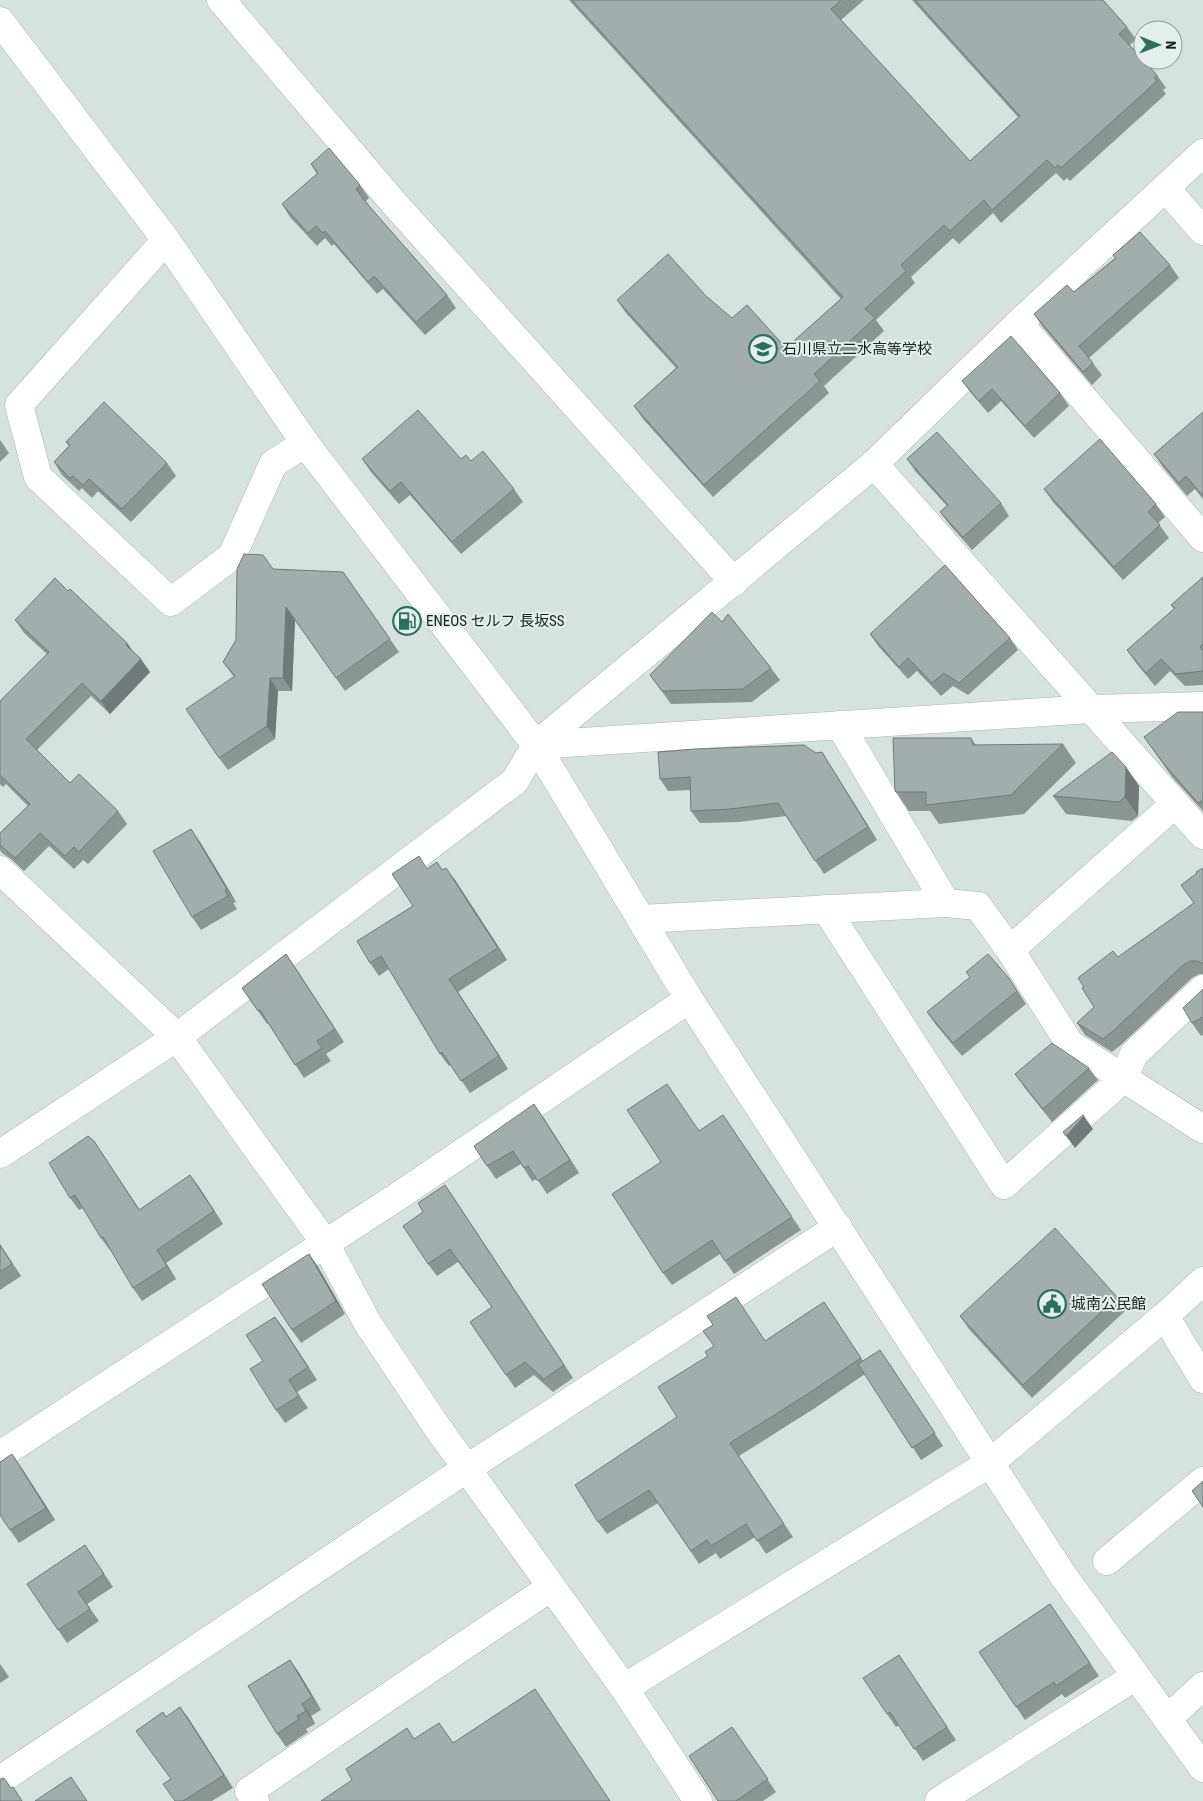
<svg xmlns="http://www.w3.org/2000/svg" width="1203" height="1801" viewBox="0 0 1203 1801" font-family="'Roboto Condensed','Noto Sans JP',sans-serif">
<rect width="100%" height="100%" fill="#d5e2de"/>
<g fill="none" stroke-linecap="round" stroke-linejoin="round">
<defs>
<g id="minor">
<path d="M221,0L393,202L734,582"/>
<path d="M0,21L166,240L305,443L536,745L689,999L1062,1574L1203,1768"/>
<path d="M1166,189L1203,231"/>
<path d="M166,240L19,405L38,477L171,602L232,556L273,464L305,443"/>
<path d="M1019,323L1203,538"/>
<path d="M874,464L1203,835"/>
<path d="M536,745L1091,709L1203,706"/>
<path d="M0,870L177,1037L325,1243L367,1322L435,1424L624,1688L698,1801"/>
<path d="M946,903L978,906L1010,950L1175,804"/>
<path d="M826,909L1004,1185L1123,1079L1134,1054L1203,989"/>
<path d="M641,919L946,903L840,725"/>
<path d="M1010,950L1070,1044L1203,1129"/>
<path d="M0,1154L177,1037L515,781L536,745L874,464L1019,323L1203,153"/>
<path d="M1165,1316L1203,1379"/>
<path d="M0,1455L403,1193L689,999"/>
<path d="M1107,1561L1203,1481"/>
<path d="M624,1688L990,1463L1165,1316L1203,1281"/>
<path d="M1167,1719L1203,1686"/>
<path d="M0,1780L466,1469L838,1227"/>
<path d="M255,1801L249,1791L551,1587"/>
<path d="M939,1801L1136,1676"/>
</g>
</defs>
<!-- minor casing -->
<use href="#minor" stroke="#aab6b2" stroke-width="29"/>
<!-- minor -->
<use href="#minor" stroke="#fff" stroke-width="28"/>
</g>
<!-- wall -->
<g fill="#8b9693">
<path d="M569,0H864L841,20L970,161L1018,117L912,0H1103L1127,27L1136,39L1130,45L1157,75L1166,88L1163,90L1166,94L1070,181L1067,178L1064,181L1056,173L1001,223L993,213L959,244L953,238L911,277L915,283L876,320L884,331L824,386L829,393L713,497L643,419L634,406L676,368L626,313L617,300L706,296L732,318L786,348L841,299Z"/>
<path d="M311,164L360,185L369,198L366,201L370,207L447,295L456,308L425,335L383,289L377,294L334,244L332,246L325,238L317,246L290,217L282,204L317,174Z"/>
<path d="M1113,255L1170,265L1179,278L1089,358L1102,375L1092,385L1042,326L1034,314L1074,292L1115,258Z"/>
<path d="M962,381L1060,393L1069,406L1034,438L1001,401L988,413L971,393Z"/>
<path d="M1203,412V499L1195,489L1187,496L1163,467L1154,454Z"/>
<path d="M0,440L9,453L0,462Z"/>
<path d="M66,442L167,463L176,476L131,522L98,491L92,498L82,488L79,491L62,475L54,462L69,446Z"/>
<path d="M362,459H461L471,461L514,489L523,502L461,554L410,495L399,504L371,472Z"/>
<path d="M907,459L1001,503L1009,516L972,550L949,524L940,512L947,506L916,472Z"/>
<path d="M1044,489L1156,504L1165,517L1158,523L1169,538L1123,580L1053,502Z"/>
<path d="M273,569L343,572L399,652L345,691L295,620L292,691H278L275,739L228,770L219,758L234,677L223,662L236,640Z"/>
<path d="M1203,577V685L1185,686L1170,671L1155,686L1136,663L1127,650L1174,609L1171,605Z"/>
<path d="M68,591L127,643L134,653L150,672L110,714L91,696L37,750L70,783L118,811L127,824L88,864L83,860L74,869L49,846L24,871L11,859L2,853L0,850V833L28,806L6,784L3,787L0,784V701L47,654L24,633L15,620Z"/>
<path d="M722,622L771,668L780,680L752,702L671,704L650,675Z"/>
<path d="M870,634L1010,638L1018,650L968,695L953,686L941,696L917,671L908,679L879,647Z"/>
<path d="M1203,712V811L1172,777L1144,737Z"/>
<path d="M971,738L976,745L1063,744L1076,763L1024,814L939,824L930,811H909L895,791Z"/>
<path d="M822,752L830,765L877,840L824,874L786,816L739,822L700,823L691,811L690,790L668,791L660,779Z"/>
<path d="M1126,767L1139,786L1138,816L1132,821L1066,814L1053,796Z"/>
<path d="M200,842L236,902L233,903L237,909L201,930L192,917Z"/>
<path d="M428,868L443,870L455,880L507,960L458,992L508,1069L470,1093L451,1065L449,1066L440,1054L389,969L379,976L370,963L413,906Z"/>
<path d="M1203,868V974H1199L1192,978L1122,1044L1112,1052L1085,1035L1077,1023L1094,1007L1118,957L1194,903L1197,873Z"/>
<path d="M286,954L344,1042L326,1054L331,1061L304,1078L268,1023L267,1024L242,988Z"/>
<path d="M1203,989V1035L1201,1036L1192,1023Z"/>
<path d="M1017,990L1026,1004L962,1056L936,1025L927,1012Z"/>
<path d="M1089,1068L1098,1080L1052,1122L1024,1087L1015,1074Z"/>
<path d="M723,1115L801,1230L734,1274L720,1254L672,1285L663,1273L661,1162L700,1131Z"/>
<path d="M543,1117L579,1173L547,1194L537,1179L532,1181L521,1164L496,1179L487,1166Z"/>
<path d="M94,1141L140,1210L190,1175L223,1224L166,1263L176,1279L142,1301L133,1288L111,1250H110L101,1238L83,1208L79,1210L70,1198Z"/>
<path d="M445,1185L573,1378L553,1392L534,1375L515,1388L470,1322L492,1307L458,1262L437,1276L428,1264L423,1212Z"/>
<path d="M0,1244L21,1276L0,1290Z"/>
<path d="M309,1254L318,1267L345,1314L301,1343L292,1330Z"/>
<path d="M736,1297L765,1341L824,1302L863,1361L889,1363L943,1446L921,1460L865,1374L815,1408L739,1456L793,1537L766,1554L755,1537L720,1559L716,1553L699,1564L658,1503L607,1534L598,1522L677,1417L708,1356L714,1346L713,1325Z"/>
<path d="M1117,1297L1126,1310L1032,1398L969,1329L960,1316Z"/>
<path d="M275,1317L317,1380L297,1392L308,1408L285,1423L276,1410L263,1361Z"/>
<path d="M21,1467L55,1520L19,1543L10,1530Z"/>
<path d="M85,1545L113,1587L87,1604L99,1621L67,1643L27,1584Z"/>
<path d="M1050,1604L1099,1676L1065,1698L1062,1694L1025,1720L979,1652Z"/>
<path d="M899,1655L956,1740L923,1761L899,1725L896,1727L887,1714Z"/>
<path d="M290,1660L299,1673L321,1710L311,1716L315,1724L306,1729L308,1732L286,1747L277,1734Z"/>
<path d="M0,1664L9,1677L0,1683Z"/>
<path d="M180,1707L233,1788L212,1801H175L171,1779L166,1717Z"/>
<path d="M732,1727L776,1792L763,1801H718Z"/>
</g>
<!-- shaded-wall -->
<g fill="#717a78">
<path d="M286,607L295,620L292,691L283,678Z"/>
<path d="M127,643L136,656L126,645Z"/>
<path d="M141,659L150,672L110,714L101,701Z"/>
<path d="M270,678L278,691L275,739L267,726Z"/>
<path d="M822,752L830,765L877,840L868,827Z"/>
<path d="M1126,767L1139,786L1138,816L1125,797Z"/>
<path d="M191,829L200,842L236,902L227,889Z"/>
<path d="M446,868L455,880L507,960L498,948Z"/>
<path d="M225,890L233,903L237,909L228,896Z"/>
<path d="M286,954L295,967L344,1042L335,1029Z"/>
<path d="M449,979L458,992L508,1069L499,1056Z"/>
<path d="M534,1104L543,1117L579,1173L570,1160Z"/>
<path d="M1084,1116L1093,1129L1075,1148L1066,1136Z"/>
<path d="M190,1175L199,1187L223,1224L214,1211Z"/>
<path d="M445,1185L454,1198L573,1378L564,1365Z"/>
<path d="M157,1250L166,1263L176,1279L167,1266Z"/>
<path d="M309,1254L318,1267L345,1314L336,1301Z"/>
<path d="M275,1317L284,1329L317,1380L308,1367Z"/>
<path d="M12,1454L21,1467L55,1520L46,1508Z"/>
<path d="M290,1660L299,1673L321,1710L312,1697Z"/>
<path d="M302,1704L311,1716L315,1724L306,1711Z"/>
<path d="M180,1707L189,1719L233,1788L224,1775Z"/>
</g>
<!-- building -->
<g fill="#a2aeab" stroke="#717a78">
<path d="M572,0H841L831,9L970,161L1020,116L915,0H1103L1127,27L1119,34L1157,75L1154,78L1157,81L1061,168L1058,165L1055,168L1047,160L992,210L984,200L950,231L944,225L901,265L906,271L865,309L875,318L814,374L820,381L704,485L634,406L678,367L617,300L668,254L706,296L732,318L747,305L786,348L843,297Z"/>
<path d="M329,148L360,185L356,189L363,198H362L447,295L416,322L374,276L368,282L325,231L323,233L316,226L308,233L282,204L318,173L311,164Z"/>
<path d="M1140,232L1170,265L1079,346L1093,363L1083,372L1034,314L1067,285L1074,292L1116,258L1113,255Z"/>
<path d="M1011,336L1060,393L1025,426L992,389L979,401L962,381Z"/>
<path d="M104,402L167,463L122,509L89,479L83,485L73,476L70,478L54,462L70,445L66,442Z"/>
<path d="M418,410L461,459L466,455L471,461L483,451L514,489L452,542L401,482L390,491L362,459Z"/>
<path d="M1203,412V496L1186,476L1179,483L1154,454Z"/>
<path d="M937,432L1001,503L963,537L940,512L948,505L907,459Z"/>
<path d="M1100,439L1156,504L1148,512L1160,525L1114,567L1044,489Z"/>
<path d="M244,554L263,555L273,569L343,572L390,639L336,678L286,607L283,678H270L267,726L219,758L186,709L235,676L223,662L236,640L237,569Z"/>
<path d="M945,565L1010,638L959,683L944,673L932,683L908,658L899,667L870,634Z"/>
<path d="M1203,577V644L1200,647L1203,651V671L1176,674L1161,659L1146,673L1127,650L1175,608L1171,605Z"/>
<path d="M55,578L68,591L70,589L127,643L126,645L141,659L101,701L82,683L26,739L70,783L79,774L118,811L79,852L74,847L65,856L40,833L15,858L0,845V833L30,804L0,775V701L49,652L15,620Z"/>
<path d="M712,612L722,622L728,614L771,668L743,689L662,691L650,675Z"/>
<path d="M1178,712H1203V800L1198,803L1164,764L1144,737Z"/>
<path d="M893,738H971L973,745L1063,744L1011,795L926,805V792H896L895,791Z"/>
<path d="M804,745L816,753L822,752L868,827L815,861L778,803L730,809L691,811L690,777L660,779L658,752L696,749Z"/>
<path d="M1112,752L1126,767L1125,797L1119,802L1053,796Z"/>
<path d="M191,829L227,889L225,890L228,896L192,917L153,851Z"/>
<path d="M419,856L427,869L437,862L442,870L446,868L498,948L449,979L499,1056L461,1081L442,1052L440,1054L381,956L370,963L357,941L413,906L392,874Z"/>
<path d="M1203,868V964L1198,961H1190L1183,965L1113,1031L1103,1039L1077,1023L1094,1007L1082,988L1084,987L1078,978L1113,951L1118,957L1194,903L1181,885L1197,873L1196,872Z"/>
<path d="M286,954L335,1029L317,1041L322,1048L295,1065L260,1010L258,1011L242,988Z"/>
<path d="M988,954L1008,977L1017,991L953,1043L927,1012L970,977L966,972Z"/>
<path d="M1203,989V1017L1192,1023L1183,1008Z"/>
<path d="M1052,1043L1089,1068L1043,1109L1015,1074Z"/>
<path d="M667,1084L699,1131L723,1115L792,1217L725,1261L712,1240L663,1273L612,1194L661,1162L627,1110Z"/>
<path d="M534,1104L570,1160L538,1181L528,1166L524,1168L513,1151L487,1166L474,1146Z"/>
<path d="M1083,1115L1084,1116L1066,1136L1063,1132Z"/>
<path d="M88,1136L94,1141L139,1210L190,1175L214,1211L157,1250L167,1266L133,1288L103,1237L101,1238L75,1195L70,1198L49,1163Z"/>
<path d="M445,1185L564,1365L544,1379L525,1362L506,1375L470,1322L492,1307L450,1249L428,1264L403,1226L423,1212L418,1203Z"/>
<path d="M1055,1228L1117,1297L1023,1385L960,1316Z"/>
<path d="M0,1245L12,1264L0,1272Z"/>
<path d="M309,1254L336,1301L292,1330L262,1284Z"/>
<path d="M736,1297L765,1341L824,1302L861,1358L806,1395L730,1443L784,1524L757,1541L746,1524L711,1546L707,1540L691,1551L649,1490L598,1522L575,1485L677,1417L658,1387L708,1356L705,1352L714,1346L703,1331L713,1325L707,1316Z"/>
<path d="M275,1317L308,1367L289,1380L299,1396L276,1410L250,1369L263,1361L246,1335Z"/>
<path d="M880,1350L935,1433L912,1448L858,1364Z"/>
<path d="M12,1454L46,1508L10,1530L0,1515V1462Z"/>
<path d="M1203,1481V1507L1192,1491Z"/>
<path d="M85,1545L104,1574L78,1592L90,1609L58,1630L27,1584Z"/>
<path d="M1050,1604L1090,1663L1056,1686L1054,1682L1016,1707L979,1652Z"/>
<path d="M899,1655L947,1727L914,1749L890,1712L887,1714L863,1678Z"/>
<path d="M290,1660L312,1697L302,1704L306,1711L297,1716L299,1719L277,1734L248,1686Z"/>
<path d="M535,1689L610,1801H321L352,1780L346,1769L407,1728L414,1739L439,1723L453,1743Z"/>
<path d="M180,1707L224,1775L183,1801H175L163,1784L171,1779L136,1731L163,1712L166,1717Z"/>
<path d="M732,1727L768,1779L736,1801H718L689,1756Z"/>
<path d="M71,1777L87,1801H35Z"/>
<path d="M4,1778L11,1788L13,1787L22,1801H0V1779Z"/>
</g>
<!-- icons -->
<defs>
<symbol id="school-ring" viewBox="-11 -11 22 22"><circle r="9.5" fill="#e2efeb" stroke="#2c6f60" stroke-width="1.5"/><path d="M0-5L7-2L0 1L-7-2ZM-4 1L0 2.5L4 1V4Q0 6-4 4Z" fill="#2c6f60"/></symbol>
<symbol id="fuel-ring" viewBox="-11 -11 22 22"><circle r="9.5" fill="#e2efeb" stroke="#2c6f60" stroke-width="1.5"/><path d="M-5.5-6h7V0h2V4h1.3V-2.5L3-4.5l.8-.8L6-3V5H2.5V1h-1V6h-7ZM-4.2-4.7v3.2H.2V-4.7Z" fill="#2c6f60"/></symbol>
<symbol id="civic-ring" viewBox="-11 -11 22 22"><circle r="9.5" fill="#e2efeb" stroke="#2c6f60" stroke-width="1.5"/><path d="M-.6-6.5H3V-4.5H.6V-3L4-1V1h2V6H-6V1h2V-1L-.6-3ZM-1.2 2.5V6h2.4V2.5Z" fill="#2c6f60"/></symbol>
</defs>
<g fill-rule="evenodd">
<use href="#school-ring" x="747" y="333" width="32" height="32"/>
<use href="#fuel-ring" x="391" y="605" width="32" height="32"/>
<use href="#civic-ring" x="1036" y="1288" width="32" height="32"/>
</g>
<g text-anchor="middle" stroke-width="4" stroke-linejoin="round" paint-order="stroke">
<!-- poi labels -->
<g font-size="15" fill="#1a1f1d" stroke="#e2efeb" text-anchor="start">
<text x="782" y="354">石川県立二水高等学校</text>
<text x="426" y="626">ENEOS セルフ 長坂SS</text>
<text x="1071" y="1309">城南公民館</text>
</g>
</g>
<!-- north arrow -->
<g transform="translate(1158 45) rotate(91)"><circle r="24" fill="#e2efeb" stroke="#929c99"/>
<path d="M0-4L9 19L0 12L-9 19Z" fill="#2c6f60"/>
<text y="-8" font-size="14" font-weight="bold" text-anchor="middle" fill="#1a1f1d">N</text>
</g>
</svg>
